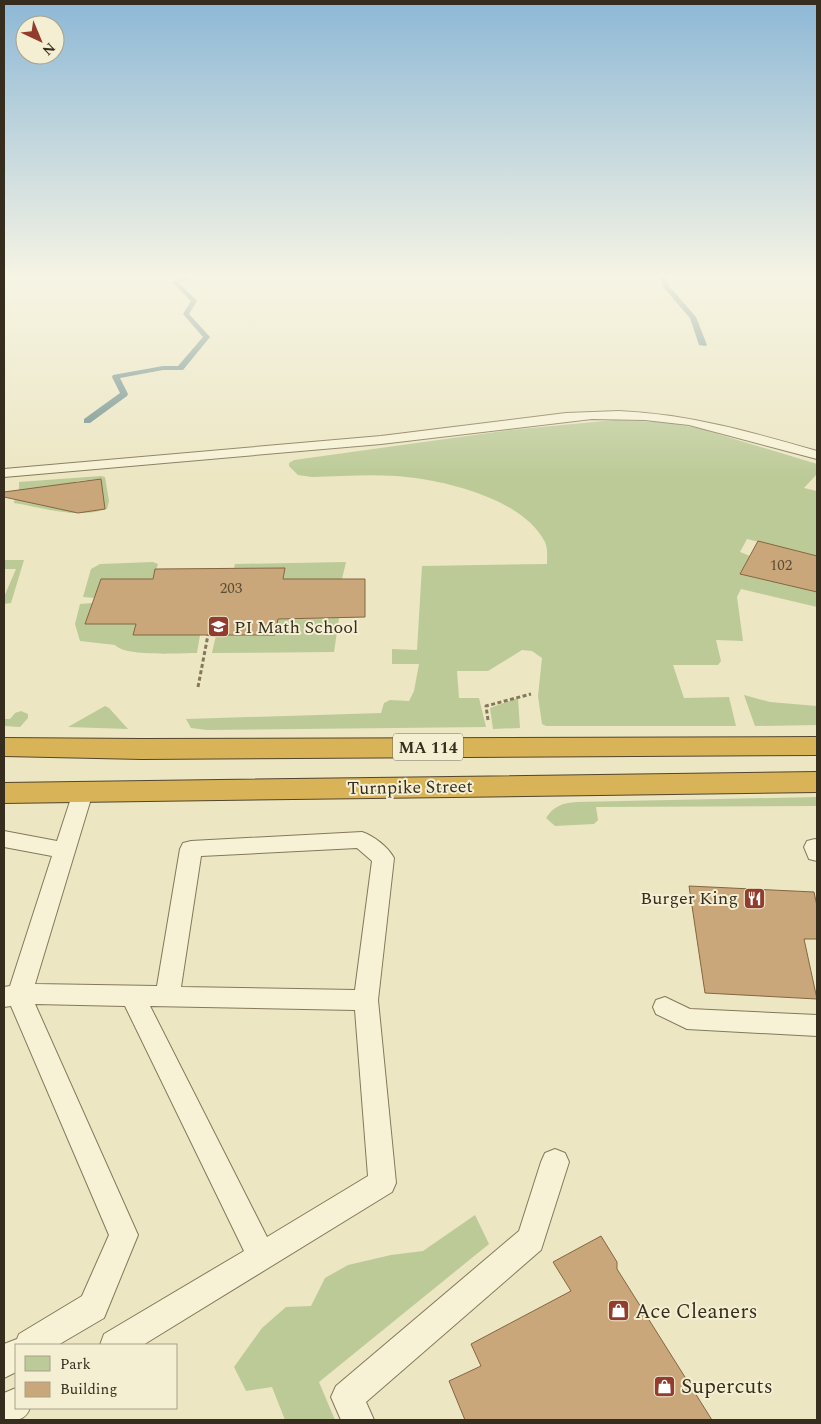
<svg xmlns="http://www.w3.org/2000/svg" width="821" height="1424" viewBox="0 0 821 1424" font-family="Spectral,serif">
<rect width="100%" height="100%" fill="#ece6c3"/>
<!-- green -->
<g fill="#bcca97" fill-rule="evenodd">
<path d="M614,420L662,422L698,428L817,464V474L804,488L817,491V556L747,539L740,552L750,556L741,574L817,592V607L741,589L737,597L743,641L716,640L721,661L718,665H673L684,698L729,697L736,726H546L542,724L538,696L542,658L532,651L522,650L488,671H457L459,698H479L486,727L207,730L191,728L186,719L381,713L384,703L390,700L409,701L414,691L419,664H392V649L417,650L422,566L547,564C547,558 548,548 545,542C523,498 441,479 396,476C369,474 340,476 312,477L298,475L289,466V463L294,460L510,430Z"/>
<path d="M101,476L105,477L109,501L107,509C76,519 45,508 14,503V501L26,492H19V482ZM99,479L105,508L78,513L23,501L78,481Z"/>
<path d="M4,560H24L11,603L4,604V597L16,569H4Z"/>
<path d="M153,562L158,564L153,579H102L95,598L83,597L91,569L100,564Z"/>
<path d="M346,562L342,579H283L285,568H234L235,564Z"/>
<path d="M93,603L85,624H136L133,635H200L197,653C180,653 126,657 115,645L80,641L75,624L80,604Z"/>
<path d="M339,618L334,652L212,653L216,635H275L278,619Z"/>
<path d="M744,695L770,702L817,706V725L755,726Z"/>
<path d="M518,698L520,728L493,729L490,708Z"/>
<path d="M105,706L109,708L128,729L68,727Z"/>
<path d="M21,711L28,714V718L20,727L4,726V719H10L15,713Z"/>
<path d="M817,797V806L596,807L598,820L594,824L555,826L546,818C554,806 562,803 577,802Z"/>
<path d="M475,1215L489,1244L319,1382L335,1420H285L272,1387L246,1391L234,1367L262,1328L286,1307L311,1306L325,1278L348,1265L391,1255L423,1251Z"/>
</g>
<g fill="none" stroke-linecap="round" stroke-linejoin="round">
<!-- stream -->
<g fill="#6c8d8a" fill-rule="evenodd">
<path d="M183,278H192L179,283L197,301L189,314L210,337L183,370H163L120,378L128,394L127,396L90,423H84V419L120,393L112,377L113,375L163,366H178L203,337L183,314L191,301L172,282Z"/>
<path d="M660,278H666L669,286L696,317L707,345L705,346L699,345L690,318L664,288Z"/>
</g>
</g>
<!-- building -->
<g fill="#c9a77a" stroke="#846641">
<path d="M101,479L105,509L78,513L4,497V492Z"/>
<path d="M758,541L817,556V592L740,574Z"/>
<path d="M285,568L283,579H365V617L278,619L275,635H133L136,624H85L101,579H153L155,569Z"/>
<path d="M689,886L814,892L817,906V939H804L817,999L705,993Z"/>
<path d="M601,1236L617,1262V1269L712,1420H465L449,1381L481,1366L471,1344L571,1291L553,1262Z"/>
</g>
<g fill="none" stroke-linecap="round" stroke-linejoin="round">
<defs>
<g id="lane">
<path d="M619,411C688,414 751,432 817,451V459L689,425L645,420L592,419L381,444L4,477V469L381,436L566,413Z"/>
<path d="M83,785L90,787L93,792L35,984L157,986L180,849L183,843L191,841L362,832C374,836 388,847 394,858L378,1000L396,1183L392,1192L143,1345H100L104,1334L244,1251L125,1006L35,1004L138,1235L104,1318L58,1345H16V1372L4,1378V1344L17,1339L19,1334L82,1296L109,1235L11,1006L4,1007V987L10,986L52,856L4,847V831L57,841L73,792L76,787ZM357,848L372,861L355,990L181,987L201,856ZM150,1006L355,1010L368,1176L267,1237Z"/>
<path d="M815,839L817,840V861L809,859L804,847L807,841Z"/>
<path d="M665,997L690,1009L817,1015V1036L687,1029L656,1014L653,1007L656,1000Z"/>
<path d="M555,1149L565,1153L569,1162L541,1250L366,1402L374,1420H341L331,1397L336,1386L519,1231L541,1162L545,1153Z"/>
<path d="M16,1388V1408H30C25,1421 17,1420 4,1420V1393Z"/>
</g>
<g id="highway">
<path d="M817,737V755L142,759L4,756V738L142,739Z"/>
<path d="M817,772V792L4,803V783Z"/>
</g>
</defs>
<!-- lane casing -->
<use href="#lane" stroke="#85785a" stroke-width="2"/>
<!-- highway casing -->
<use href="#highway" stroke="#53452f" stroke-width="2"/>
<!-- path -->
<g stroke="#85785a" stroke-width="3" stroke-dasharray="4 2.5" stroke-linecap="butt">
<path d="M198,687L208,635"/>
<path d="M488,720L486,706L531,694"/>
</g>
<!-- lane -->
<use href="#lane" fill="#f7f2d6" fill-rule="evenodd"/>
<!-- highway -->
<use href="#highway" fill="#d8b357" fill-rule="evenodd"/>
</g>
<!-- sky -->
<linearGradient id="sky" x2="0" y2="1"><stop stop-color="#8db8d6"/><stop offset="0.58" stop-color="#f6f4e4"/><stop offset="1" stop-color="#f6f4e4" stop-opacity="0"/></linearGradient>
<rect width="821" height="477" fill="url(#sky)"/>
<!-- icons -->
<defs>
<symbol id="school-square" viewBox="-11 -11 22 22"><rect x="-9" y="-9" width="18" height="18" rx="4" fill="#923c2d" stroke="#f4efd2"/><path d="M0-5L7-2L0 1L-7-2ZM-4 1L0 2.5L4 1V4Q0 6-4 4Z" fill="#fff"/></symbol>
<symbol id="restaurant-square" viewBox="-11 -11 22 22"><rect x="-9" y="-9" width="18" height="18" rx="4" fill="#923c2d" stroke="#f4efd2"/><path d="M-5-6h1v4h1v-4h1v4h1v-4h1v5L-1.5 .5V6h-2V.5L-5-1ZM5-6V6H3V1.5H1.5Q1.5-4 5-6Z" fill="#fff"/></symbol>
<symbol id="shop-square" viewBox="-11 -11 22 22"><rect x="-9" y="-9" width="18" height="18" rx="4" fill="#923c2d" stroke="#f4efd2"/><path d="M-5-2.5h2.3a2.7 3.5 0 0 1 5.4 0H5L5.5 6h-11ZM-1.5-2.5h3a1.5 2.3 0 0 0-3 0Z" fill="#fff"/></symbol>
</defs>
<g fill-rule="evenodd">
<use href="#school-square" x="206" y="614" width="25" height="25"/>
<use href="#restaurant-square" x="742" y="886" width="25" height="25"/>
<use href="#shop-square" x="606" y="1298" width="25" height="25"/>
<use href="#shop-square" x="652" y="1374" width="25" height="25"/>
</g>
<g text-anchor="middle" stroke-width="4" stroke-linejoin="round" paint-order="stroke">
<!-- number labels -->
<g font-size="15" fill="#5b4c35">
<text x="781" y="570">102</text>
<text x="231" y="593">203</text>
</g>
<!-- shield labels -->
<rect fill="#f4efd2" stroke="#6f6754" stroke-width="1" x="393" y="733.5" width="70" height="27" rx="4"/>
<g font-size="16" font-weight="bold" fill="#362d1e">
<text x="428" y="753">MA 114</text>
</g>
<!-- poi labels -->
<g font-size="18" fill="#362d1e" stroke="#f4efd2" text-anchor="start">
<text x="234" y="633">PI Math School</text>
<text x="738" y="904" text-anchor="end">Burger King</text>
</g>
<!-- street labels -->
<g font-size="18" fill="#362d1e" stroke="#f4efd2">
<text transform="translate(410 787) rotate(-1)" y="6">Turnpike Street</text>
</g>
<!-- near-poi labels -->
<g font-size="21" fill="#362d1e" stroke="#f4efd2" text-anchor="start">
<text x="635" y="1318">Ace Cleaners</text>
<text x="681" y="1393">Supercuts</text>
</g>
</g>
<!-- border -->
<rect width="821" height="1424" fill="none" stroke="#362d1e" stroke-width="10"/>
<!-- legend -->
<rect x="15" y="1344" width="162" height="65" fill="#f4efd2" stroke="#a8a18a"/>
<rect x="25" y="1356" width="25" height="15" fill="#bcca97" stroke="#a8a18a"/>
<text x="60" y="1369" font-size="15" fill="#362d1e">Park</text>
<rect x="25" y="1382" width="25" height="15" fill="#c9a77a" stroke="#a8a18a"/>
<text x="60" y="1394" font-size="15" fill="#362d1e">Building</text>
<!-- north arrow -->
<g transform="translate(40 40) rotate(136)"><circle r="24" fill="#f4efd2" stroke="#a8a18a"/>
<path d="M0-4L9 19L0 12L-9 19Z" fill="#923c2d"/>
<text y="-8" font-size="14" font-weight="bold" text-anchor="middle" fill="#362d1e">N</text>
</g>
</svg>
